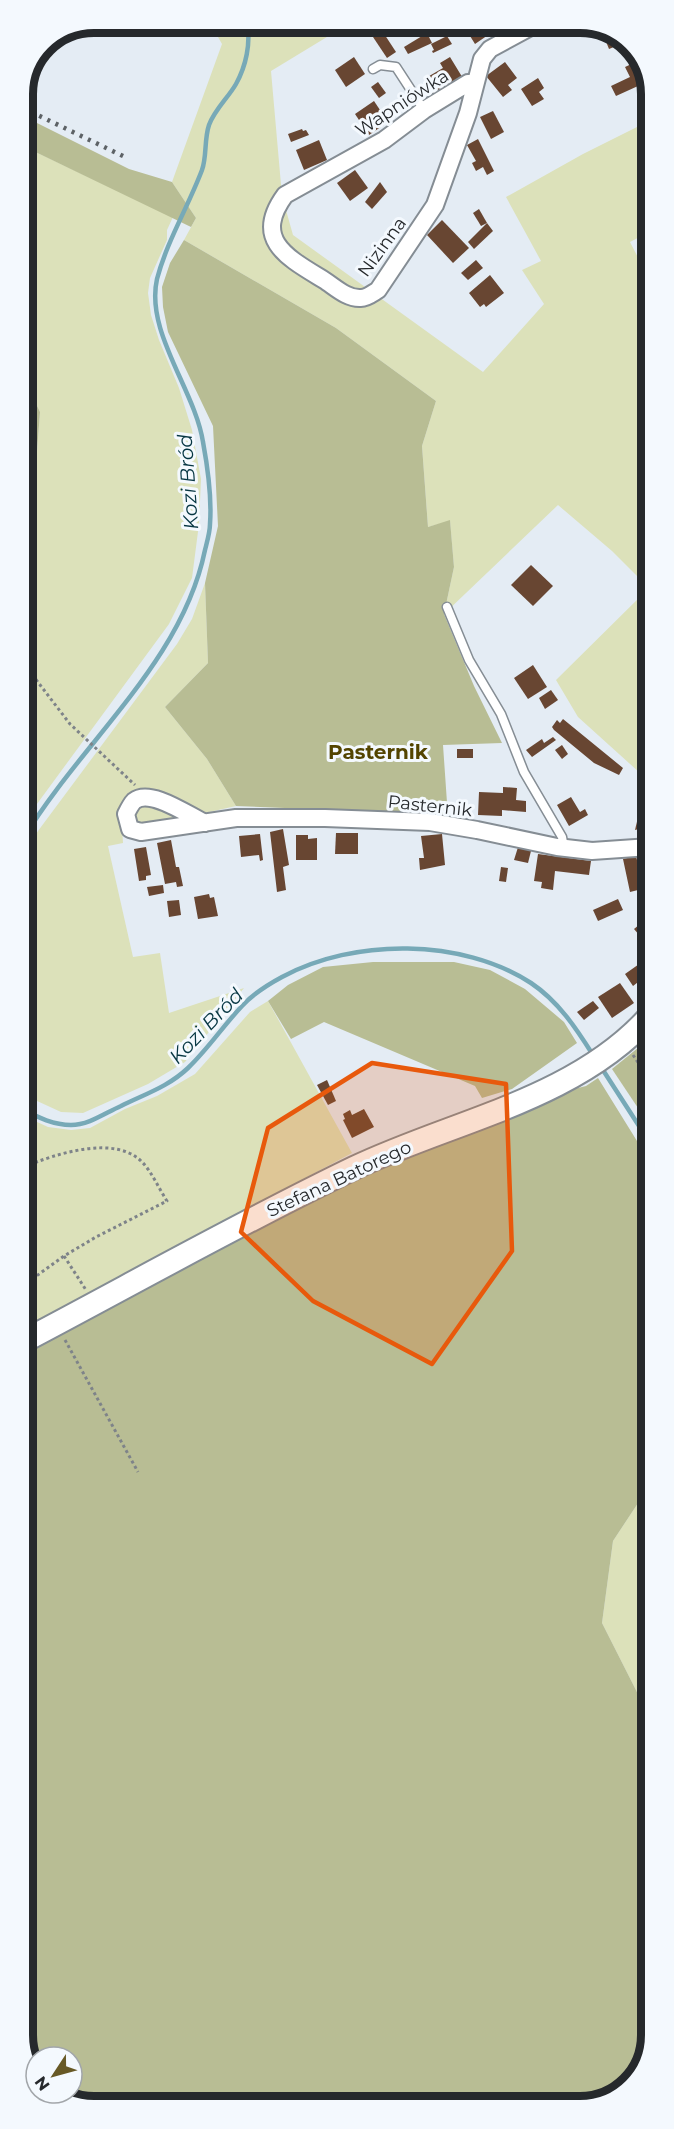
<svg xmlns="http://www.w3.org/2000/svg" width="674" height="2129" viewBox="0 0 674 2129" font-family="Montserrat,sans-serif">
<rect width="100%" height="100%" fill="#e4ecf4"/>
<!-- green -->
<g fill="#dce1ba">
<path d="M210,23H350L271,71L282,196L293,235L483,372L544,304L522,270L541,261L506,197L583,154L649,121V232L630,242L649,279L650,780L640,773L578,717L556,680L649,588L612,551L558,505L444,614L454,567L450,521L428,527L422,446L436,401L336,328L184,240L196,218L172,182L222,44Z"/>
<path d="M23,146L173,217L167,230V240L150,278L148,293L151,315L159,340L179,388L192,430L201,479L199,524L192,578L169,624L23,823V577L31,530L40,412L23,377Z"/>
<path d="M205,583L208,663L165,707L207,759L236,806L205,813L165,793L146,791L121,811L123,843L108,846L133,957L160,953L169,1013L244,988L185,1062L148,1084L83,1113L61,1112L24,1095L23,855L38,831L177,644L192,619Z"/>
<path d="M145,802L185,819L136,824L132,811Z"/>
<path d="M268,1001L352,1153L24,1329V1116L48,1127L71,1130L90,1128L125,1109L157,1096L195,1074L250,1012Z"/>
<path d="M651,1420V1546L639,1595L638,1622L640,1646L651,1667V1707L642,1702L602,1623L613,1541L644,1494L647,1428Z"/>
</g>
<!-- forest -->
<g fill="#b8bd94">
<path d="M23,116L129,169L172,182L196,218L191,227L23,146Z"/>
<path d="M184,240L336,328L436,401L422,446L428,527L450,520L454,567L444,614L474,686L502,743L443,745L448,817L432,814L236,806L207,759L165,707L208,663L205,583L218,526L213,426L168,332L163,307L162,287L170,263Z"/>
<path d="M23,377L40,412L31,530L23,577Z"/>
<path d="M373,962H454L490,970L525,989L564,1022L577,1043L512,1089L482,1098L475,1086L324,1022L291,1039L268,1001L288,985L323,967Z"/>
<path d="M649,1039L650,1040V1126L612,1069Z"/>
<path d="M598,1078L650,1162L651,1420L647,1428L644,1494L613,1541L602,1623L642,1702L651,1707V2036L637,2079L598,2104L89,2106L57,2093H72V2057H36V2071L25,2053L24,1353L357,1177L570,1090L586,1086Z"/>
</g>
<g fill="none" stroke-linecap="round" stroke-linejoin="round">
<!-- stream -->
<g stroke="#77a9b7" stroke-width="4.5">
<path d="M23,839C81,742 182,663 205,550C207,542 210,532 210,524C212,497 208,469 203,442C195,390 145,332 157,279C167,241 188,207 202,170C207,156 204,140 209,125C215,109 228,98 236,84C246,66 251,43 247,23"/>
<path d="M601,1067L650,1143"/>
<path d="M24,1109C37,1118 55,1125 71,1125C89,1125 105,1113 121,1106C145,1094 168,1087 188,1068C208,1049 223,1026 242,1006C252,995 269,984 282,977C354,938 462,938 531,983C558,1001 576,1028 593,1055"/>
<path d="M651,1589C646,1611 645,1627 651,1649"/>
</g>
</g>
<!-- building -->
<g fill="#684632">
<path d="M375,23H377L396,52L387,58L367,28Z"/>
<path d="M456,23H485L491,33L475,44L462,23L458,26Z"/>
<path d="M601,29L625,39L626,42L609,49Z"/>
<path d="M427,33L432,43L408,54L404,47Z"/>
<path d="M447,36L452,44L433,53L432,51L434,50L431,44Z"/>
<path d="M354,57L365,74L346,87L335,70Z"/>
<path d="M450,57L464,80L436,97L424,79L443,68L440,63Z"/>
<path d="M640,60L649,76V81L616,96L611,86L630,77L625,67Z"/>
<path d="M505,62L517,78L508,85L512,90L503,97L486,76Z"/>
<path d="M538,78L544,88L539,92L544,99L532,106L521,89Z"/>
<path d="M378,82L386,93L379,98L371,87Z"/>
<path d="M374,101L388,122L369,135L355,114Z"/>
<path d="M493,111L504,132L491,139L480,117Z"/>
<path d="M302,129L303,131L306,130L309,135L291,142L288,134Z"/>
<path d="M478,139L494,171L487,175L483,167L476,171L472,163L476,161L467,145Z"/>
<path d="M319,140L327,160L304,170L296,150Z"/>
<path d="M355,170L368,188L350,201L337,183Z"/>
<path d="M380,182L387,192L372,209L365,202Z"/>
<path d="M479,209L487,223L481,226L473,213Z"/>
<path d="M442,220L469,248L453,263L427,235Z"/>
<path d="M487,223L493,231L474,249L468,242Z"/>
<path d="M476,260L483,268L468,280L461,273Z"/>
<path d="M490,275L504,293L486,307L484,304L480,307L469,293Z"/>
<path d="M531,565L553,586L533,606L511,585Z"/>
<path d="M533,665L547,687L528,699L514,678Z"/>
<path d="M551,690L558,700L545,709L539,698Z"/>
<path d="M563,719L623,768L619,775L594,763L554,730L552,727L557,720L560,723Z"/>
<path d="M553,737L556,740L532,757L526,750L542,739L544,743Z"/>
<path d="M562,745L568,754L562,759L555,750Z"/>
<rect x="457" y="749" width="16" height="9"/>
<path d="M503,787L517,788L516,800L526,801V812L502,810V816L478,815L479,792L503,793Z"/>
<path d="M571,797L580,812L585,809L588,815L569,826L557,805Z"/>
<path d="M640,809L650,812V816L646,827L635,830Z"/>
<path d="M283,829L289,865L283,867L286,890L277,892L270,832Z"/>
<path d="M336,833H358V854H335Z"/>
<path d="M260,834L263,860L260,861L259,855L241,857L239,836Z"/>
<path d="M442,834L445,865L420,870L419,858H424L421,836Z"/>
<path d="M296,835H308V839L317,838V860H296Z"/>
<path d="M171,840L176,867H179L183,886L177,887L176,882L165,884L157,843Z"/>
<path d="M519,844L532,847L528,863L514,860Z"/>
<path d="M146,847L151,875L146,876V880L139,881L134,849Z"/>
<path d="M538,854L591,861L589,875L555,871L553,890L541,888L542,882L534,881Z"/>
<path d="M636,856L638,864L647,862L650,887L630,892L623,859Z"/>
<path d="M501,867L508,868L506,882L499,881Z"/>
<path d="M163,885L164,893L149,896L147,887Z"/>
<path d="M209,894L210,898L214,897L218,916L198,919L194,897Z"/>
<path d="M618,899L623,910L598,921L593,910Z"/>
<path d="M179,900L181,915L169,917L167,901Z"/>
<path d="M645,920L650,927V938L645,942L634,929Z"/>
<path d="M642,962L650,973V981L646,976L633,986L625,974Z"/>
<path d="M620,983L634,1003L612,1018L598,997Z"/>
<path d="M593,1001L599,1008L584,1020L577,1012Z"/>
<path d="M327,1080L336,1101L328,1105L317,1085Z"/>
<path d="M364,1109L374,1127L352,1138L343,1120L345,1119L343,1114L350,1110L352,1115Z"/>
</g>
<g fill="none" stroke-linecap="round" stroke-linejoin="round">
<defs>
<g id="lane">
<path d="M373,69L380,65L396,67L424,110"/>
<path d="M447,607L469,660L501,714L524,772L562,837L564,848"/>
</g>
<g id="street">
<path d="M475,84L468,83L424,110L384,140L285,195C252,240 288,258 324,280C335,287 347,299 361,298C367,298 373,293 378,290L435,205L468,113L482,59L490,49L538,23"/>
<path d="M205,823C188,815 150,788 134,801C131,804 128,810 126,814L130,829L141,832L236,818H325L430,822L477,830L557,847L592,851L650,847"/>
</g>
<path id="secondary" d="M24,1341C134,1283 242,1222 354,1168C452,1121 575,1100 650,1016"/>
</defs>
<!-- lane casing -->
<use href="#lane" stroke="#858d94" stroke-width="11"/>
<!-- street casing -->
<use href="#street" stroke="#858d94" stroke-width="20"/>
<!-- secondary casing -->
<use href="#secondary" stroke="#858d94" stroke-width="26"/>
<!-- path -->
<g stroke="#7e8389" stroke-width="3" stroke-dasharray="3 3" stroke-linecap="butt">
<path d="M23,667L34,677L70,724L135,785"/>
<path d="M633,1055L650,1080"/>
<path d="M24,1167C55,1154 115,1134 142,1162C152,1172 159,1189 167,1201L96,1237L64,1256L24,1285"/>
<path d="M64,1256L86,1290"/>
<path d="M65,1340L138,1472"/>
<path d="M25,2033L40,2057"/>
<path d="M64,2093L67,2097"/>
</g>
<!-- lane -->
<use href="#lane" stroke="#fff" stroke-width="8"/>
<!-- street -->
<use href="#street" stroke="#fff" stroke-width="16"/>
<!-- secondary -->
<use href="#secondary" stroke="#fff" stroke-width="22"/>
<!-- rail -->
<path stroke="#5d6266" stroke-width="4.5" stroke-dasharray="3 6" stroke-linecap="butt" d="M23,108L127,158"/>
</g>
<!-- marked area -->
<path fill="#e8590c" fill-opacity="0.2" stroke="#e8590c" stroke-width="4.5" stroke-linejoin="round" d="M372,1063L506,1084L512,1251L432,1364L313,1301L241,1232L268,1128Z"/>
<g text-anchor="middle" stroke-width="6" stroke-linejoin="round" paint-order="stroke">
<!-- street labels -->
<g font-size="18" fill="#26292c" stroke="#f4f9fe">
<text transform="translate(402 103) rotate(-33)" y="6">Wapniówka</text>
<text transform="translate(382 247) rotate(-54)" y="6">Nizinna</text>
<text transform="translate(430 806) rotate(6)" y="6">Pasternik</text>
<text transform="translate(339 1179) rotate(-25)" y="6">Stefana Batorego</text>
</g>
<!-- water labels -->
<g font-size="20" font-style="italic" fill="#063642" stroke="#f4f9fe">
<text transform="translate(188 482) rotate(-94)" y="7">Kozi Bród</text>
<text transform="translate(206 1026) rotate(-46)" y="7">Kozi Bród</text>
</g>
<!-- neighbourhood labels -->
<g font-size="20" font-weight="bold" fill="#534400" stroke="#f4f9fe">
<text x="378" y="759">Pasternik</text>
</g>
</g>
<!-- crop -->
<path d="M0 0H674V2129H0ZM94 33H580A61 61 0 0 1 641 94V2035A61 61 0 0 1 580 2096H94A61 61 0 0 1 33 2035V94A61 61 0 0 1 94 33Z" fill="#f4f9fe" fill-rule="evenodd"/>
<path fill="none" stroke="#26292c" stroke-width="8" d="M94 33H580A61 61 0 0 1 641 94V2035A61 61 0 0 1 580 2096H94A61 61 0 0 1 33 2035V94A61 61 0 0 1 94 33Z"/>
<!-- north arrow -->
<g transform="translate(54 2075) rotate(234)"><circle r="28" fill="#f4f9fe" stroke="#a2a6aa" stroke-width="1.5"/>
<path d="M0-4.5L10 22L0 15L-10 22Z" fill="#675926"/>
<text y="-9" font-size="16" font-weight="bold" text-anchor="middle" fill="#26292c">N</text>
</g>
</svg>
